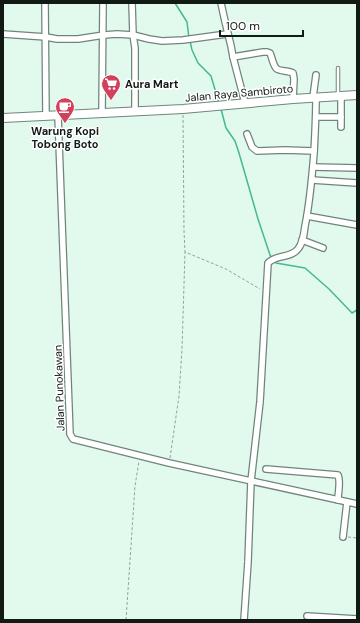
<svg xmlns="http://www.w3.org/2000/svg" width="360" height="623" viewBox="0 0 360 623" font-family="'DM Sans',sans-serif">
<rect width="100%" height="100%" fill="#e2f9ee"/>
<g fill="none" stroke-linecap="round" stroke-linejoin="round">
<!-- stream -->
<g stroke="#45ba8d" stroke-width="1.5">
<path d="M175,3L187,22L189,38"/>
<path d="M190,41L192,50L198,63L211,76L219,103"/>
<path d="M221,109L226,128L235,141L239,153L258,219L270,255L272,258"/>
<path d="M274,261L276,263L305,268L329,289L352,313L357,310"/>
</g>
<defs>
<path id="lane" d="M338,95V68"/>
<g id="street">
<path d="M45,3L46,116"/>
<path d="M132,3L133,35L135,48V111"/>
<path d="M221,3L224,17L231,46L233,57L245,103"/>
<path d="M3,34L46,37L57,39H78L104,35L117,34L133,35L149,39L162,41L183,40L227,34"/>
<path d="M233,57L263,52H267L270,53C272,57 273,66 277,69C280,71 289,71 293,73L294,79L293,99"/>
<path d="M313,97L316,75"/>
<path d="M102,113L103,3"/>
<path d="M58,116L70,434L73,439L169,463L357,504"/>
<path d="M316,117H341"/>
<path d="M341,127V96"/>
<path d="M247,134L252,147L257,151L285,150L314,151"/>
<path d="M313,167L357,168"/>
<path d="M312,180L357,183"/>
<path d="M307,216L357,225"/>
<path d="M302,240L323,248"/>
<path d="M266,469L338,475C341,482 338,492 338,500"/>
<path d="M343,537L347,502"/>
<path d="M307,616L357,619"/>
<path d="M244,620L248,562L251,481L260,402L268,263C276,254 290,259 298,249C303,243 304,234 305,226C310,202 312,177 314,153C315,134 316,116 316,97"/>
</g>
<path id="secondary" d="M3,118L183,109L293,99L357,95"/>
</defs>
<!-- lane casing -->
<use href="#lane" stroke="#70857a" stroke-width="4.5"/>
<!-- street casing -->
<use href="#street" stroke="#70857a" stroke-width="8"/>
<!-- secondary casing -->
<use href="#secondary" stroke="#70857a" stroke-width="10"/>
<!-- path -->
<g stroke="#92a39b" stroke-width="1" stroke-dasharray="3 2" stroke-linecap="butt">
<path d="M183,115L184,231L185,252L226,269L260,289"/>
<path d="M170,458L179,396L182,349L185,252"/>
<path d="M348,537L357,538"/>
<path d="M126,620L135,486L139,461"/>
</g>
<!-- lane -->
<use href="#lane" stroke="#fff" stroke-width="2.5"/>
<!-- street -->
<use href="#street" stroke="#fff" stroke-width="5.5"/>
<!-- secondary -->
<use href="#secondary" stroke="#fff" stroke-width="8"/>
</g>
<!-- icons -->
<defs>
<symbol id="supermarket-pin" viewBox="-11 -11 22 30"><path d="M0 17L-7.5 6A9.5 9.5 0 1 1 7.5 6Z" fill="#d1415b" stroke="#fff"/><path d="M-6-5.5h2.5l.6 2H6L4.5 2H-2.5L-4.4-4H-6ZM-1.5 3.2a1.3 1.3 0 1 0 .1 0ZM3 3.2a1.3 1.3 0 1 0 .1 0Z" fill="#fff"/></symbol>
<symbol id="cafe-pin" viewBox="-11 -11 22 30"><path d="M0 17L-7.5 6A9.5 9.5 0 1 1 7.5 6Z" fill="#d1415b" stroke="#fff"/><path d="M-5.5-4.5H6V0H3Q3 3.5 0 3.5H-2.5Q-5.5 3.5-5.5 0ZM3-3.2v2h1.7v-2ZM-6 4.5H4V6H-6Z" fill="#fff"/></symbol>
</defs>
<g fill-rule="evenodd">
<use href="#supermarket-pin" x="100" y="73" width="22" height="30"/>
<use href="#cafe-pin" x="54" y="96" width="22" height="30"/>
</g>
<g text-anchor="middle" stroke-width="3" stroke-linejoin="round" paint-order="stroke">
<!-- poi labels -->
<g font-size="11" font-weight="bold" fill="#121a16" stroke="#fff" text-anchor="start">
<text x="125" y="88">Aura Mart</text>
<text x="65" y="135" text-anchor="middle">Warung Kopi<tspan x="65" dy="13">Tobong Boto</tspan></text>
</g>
<!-- street labels -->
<g font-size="11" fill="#121a16" stroke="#fff">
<text transform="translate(239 93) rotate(-5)" y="4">Jalan Raya Sambiroto</text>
<text transform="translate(59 388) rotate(-92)" y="4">Jalan Punokawan</text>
</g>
</g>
<!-- border -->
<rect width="360" height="623" fill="none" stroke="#121a16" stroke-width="8"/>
<!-- scale -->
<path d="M220 30v6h83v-6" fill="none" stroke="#121a16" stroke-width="2"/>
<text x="226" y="30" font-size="12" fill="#121a16" stroke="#ffffff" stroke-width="3" paint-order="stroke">100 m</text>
</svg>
